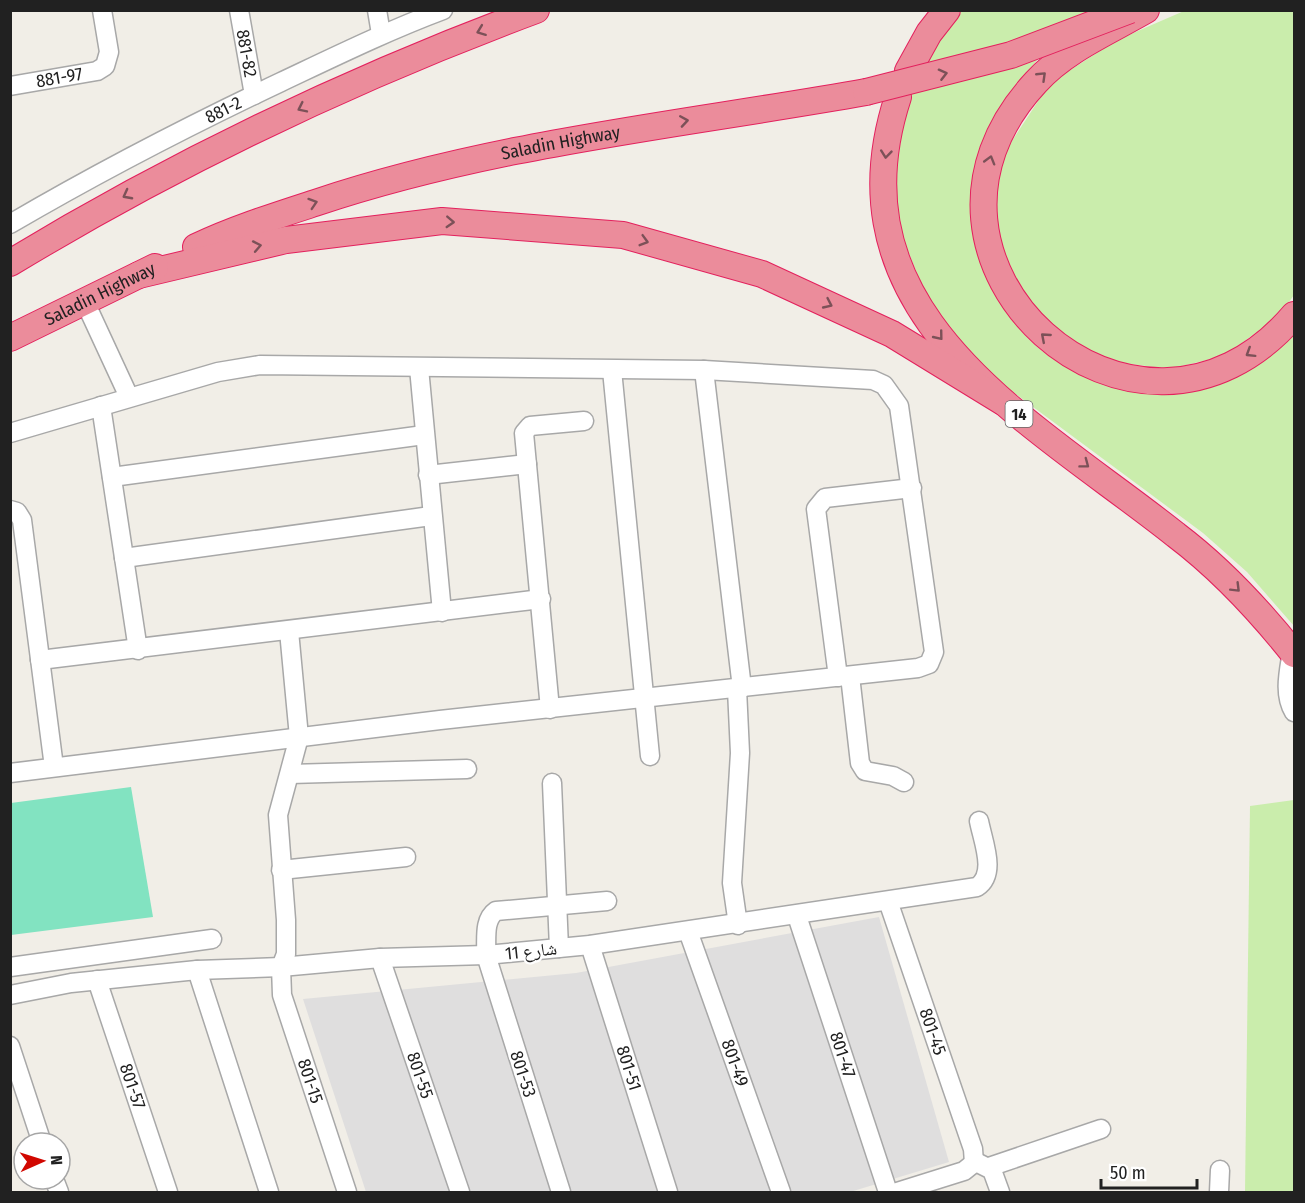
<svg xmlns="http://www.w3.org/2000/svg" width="1305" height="1203" viewBox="0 0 1305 1203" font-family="'Fira Sans Condensed','Noto Naskh Arabic',sans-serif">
<rect width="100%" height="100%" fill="#f1eee7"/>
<!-- residential -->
<path fill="#dfdede" d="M879,917L949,1162L850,1192H366L303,999L576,973Z"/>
<!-- grass -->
<g fill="#caedac">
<path d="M956,11H1101C1068,24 1042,53 1020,81C961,156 958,257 1021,331C1055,371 1120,396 1172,394C1217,393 1265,364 1294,332V626L1247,572L1203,533L998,381L963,348L928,301L900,231L894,189L907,97Z"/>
<path d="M1184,11H1294V295L1279,316L1224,356L1169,369L1093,359L1061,338L1014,286L995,229L1000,159L1050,83L1117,40Z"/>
<path d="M1294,800V1192H1245L1250,806Z"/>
</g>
<!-- pitch -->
<path fill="#82e3c1" d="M131,787L153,917L11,935V803Z"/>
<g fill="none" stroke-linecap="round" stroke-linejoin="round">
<defs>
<g id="minor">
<path id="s1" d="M239,10L254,95"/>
<path d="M377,10L381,34"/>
<path id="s2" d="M10,86L97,71L105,66L109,52L102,10"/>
<path id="s3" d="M10,224C99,172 188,126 281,82C334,57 387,31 443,10"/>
<path d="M85,302L129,397"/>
<path d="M419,368L442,612"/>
<path d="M612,370L650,756"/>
<path d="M704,370L742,688"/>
<path d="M101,406L138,650"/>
<path d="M10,433L218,372L260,365L704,370L873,380L884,385L899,406L934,652L929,664L918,668L440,720L10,773"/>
<path d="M428,475L527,464"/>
<path d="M112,477L424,435"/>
<path d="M10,510L17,512L22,520L54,767"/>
<path d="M124,558L431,516"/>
<path id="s4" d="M289,631L299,737L278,815L286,920V954L281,967L282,995L347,1192"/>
<path d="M1292,651C1289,671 1283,694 1294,712"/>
<path d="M40,660L541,599"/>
<path d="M850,676L860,763L865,771L893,776L904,782"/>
<path d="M838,677L816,509L825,498L912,488"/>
<path d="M737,689L740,753L732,883L738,925"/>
<path d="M550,709L524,433L530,426L584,421"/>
<path d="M290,774L467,769"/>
<path d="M552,783L559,948"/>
<path d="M281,870L406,857"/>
<path id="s5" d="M888,901L973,1149L974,1163"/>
<path id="s6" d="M797,916L888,1192"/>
<path id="s7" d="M688,931L781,1192"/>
<path id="s8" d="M590,945L668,1192"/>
<path id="s9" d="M380,958L460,1192"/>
<path d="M10,967L212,939"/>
<path d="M197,970L269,1192"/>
<path id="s10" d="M97,980L168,1192"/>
<path d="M10,995L71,983L197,970L281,967L380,958L486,955L590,945L977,887C997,874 983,842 979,821"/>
<path d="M10,1046L42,1143"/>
<path d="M978,1163L992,1170L1000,1192"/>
<path d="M989,1167L1101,1129"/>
<path d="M54,1179L59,1192"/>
<path d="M561,1192L486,955C487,940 483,920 496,911L607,901"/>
<path d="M897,1192L964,1171L974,1163"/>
<path d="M1219,1192L1220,1170"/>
</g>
<g id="highway">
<path d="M1146,10C1108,32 1065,50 1036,82C870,260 1137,499 1294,315"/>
<path d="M908,71L929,33L947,10"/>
<path d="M898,97C826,317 1033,421 1176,535C1221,569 1259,610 1294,654"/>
<path id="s11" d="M196,247C234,229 275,216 315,203C494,143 681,125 866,92"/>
<path d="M10,263C177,162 353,78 536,10"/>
<path d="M139,275L286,240L442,221L623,235L762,274L892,334L1003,402"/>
<path id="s12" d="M10,338L155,267"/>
</g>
</defs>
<!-- minor casing -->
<use href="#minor" stroke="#a8a8a8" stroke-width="21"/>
<!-- highway casing -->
<use href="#highway" stroke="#e3215d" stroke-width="28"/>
<!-- minor -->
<use href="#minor" stroke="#fff" stroke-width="18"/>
<!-- highway -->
<use href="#highway" stroke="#eb8c9b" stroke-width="26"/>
<defs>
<path id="highway-bridge" d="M866,92L1011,55L1130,10"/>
</defs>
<!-- highway-bridge casing -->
<use href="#highway-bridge" stroke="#e3215d" stroke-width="28" stroke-linecap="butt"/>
<!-- highway-bridge -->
<use href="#highway-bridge" stroke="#eb8c9b" stroke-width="26"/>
</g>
<!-- one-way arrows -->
<defs><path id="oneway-chevron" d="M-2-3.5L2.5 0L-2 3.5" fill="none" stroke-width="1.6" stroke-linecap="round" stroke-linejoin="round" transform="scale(1.5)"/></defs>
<g stroke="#7c5158">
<use href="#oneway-chevron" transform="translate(481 31) rotate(159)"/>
<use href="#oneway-chevron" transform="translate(943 74) rotate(-14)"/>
<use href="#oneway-chevron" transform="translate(1042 76) rotate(-44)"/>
<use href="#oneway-chevron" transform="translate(302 108) rotate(154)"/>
<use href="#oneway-chevron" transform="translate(684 121) rotate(-9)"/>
<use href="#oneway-chevron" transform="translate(886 154) rotate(96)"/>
<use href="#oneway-chevron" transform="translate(990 160) rotate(-74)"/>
<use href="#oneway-chevron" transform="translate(127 195) rotate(152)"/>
<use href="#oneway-chevron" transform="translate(313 203) rotate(-18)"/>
<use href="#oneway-chevron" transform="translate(450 222) rotate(3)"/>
<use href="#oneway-chevron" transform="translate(644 241) rotate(16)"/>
<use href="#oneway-chevron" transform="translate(257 246) rotate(-11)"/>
<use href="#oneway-chevron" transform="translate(828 304) rotate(25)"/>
<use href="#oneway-chevron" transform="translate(939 336) rotate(51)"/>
<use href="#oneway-chevron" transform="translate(1045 337) rotate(-139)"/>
<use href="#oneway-chevron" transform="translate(1250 353) rotate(148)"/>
<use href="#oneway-chevron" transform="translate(1085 464) rotate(37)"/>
<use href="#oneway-chevron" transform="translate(1236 588) rotate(45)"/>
</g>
<g text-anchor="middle" stroke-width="4.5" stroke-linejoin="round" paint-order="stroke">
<!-- shield labels -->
<rect fill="#fff" stroke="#646464" stroke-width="1.5" x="1005.5" y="401" width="27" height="26" rx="4.5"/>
<g font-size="16" font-weight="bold" fill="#212121">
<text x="1019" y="420">14</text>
</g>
<!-- street labels -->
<g font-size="18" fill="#212121" stroke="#fff">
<text dy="6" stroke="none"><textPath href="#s1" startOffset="44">881-82</textPath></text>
<text dy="6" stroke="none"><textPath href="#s2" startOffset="50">881-97</textPath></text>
<text dy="6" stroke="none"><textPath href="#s3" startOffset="242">881-2</textPath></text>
<text dy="6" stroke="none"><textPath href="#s11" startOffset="380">Saladin Highway</textPath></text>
<text dy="6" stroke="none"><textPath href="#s12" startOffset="100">Saladin Highway</textPath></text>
<text transform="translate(531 951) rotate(-6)" y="6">شارع 11</text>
<text dy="6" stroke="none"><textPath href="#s5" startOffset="138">801-45</textPath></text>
<text dy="6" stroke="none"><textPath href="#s6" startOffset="146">801-47</textPath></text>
<text dy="6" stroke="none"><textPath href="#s7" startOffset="140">801-49</textPath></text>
<text dy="6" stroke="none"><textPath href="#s8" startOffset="129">801-51</textPath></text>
<text transform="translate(523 1074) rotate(72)" y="6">801-53</text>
<text dy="6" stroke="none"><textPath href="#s9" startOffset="124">801-55</textPath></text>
<text dy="6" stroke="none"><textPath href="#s4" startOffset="459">801-15</textPath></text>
<text dy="6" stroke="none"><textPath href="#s10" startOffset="112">801-57</textPath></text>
</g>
</g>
<!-- border -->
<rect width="1305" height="1203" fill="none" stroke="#212121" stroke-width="24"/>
<!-- north arrow -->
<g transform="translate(42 1161) rotate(87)"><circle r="28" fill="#ffffff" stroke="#a6a6a6" stroke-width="1.5"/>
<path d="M0-4.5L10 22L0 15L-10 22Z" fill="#d10700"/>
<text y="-9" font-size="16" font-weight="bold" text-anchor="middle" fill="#212121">N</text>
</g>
<!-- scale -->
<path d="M1101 1179v9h96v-9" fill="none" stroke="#212121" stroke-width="3"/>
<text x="1110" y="1179" font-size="18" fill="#212121" stroke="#ffffff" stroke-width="4.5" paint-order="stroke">50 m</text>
</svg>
